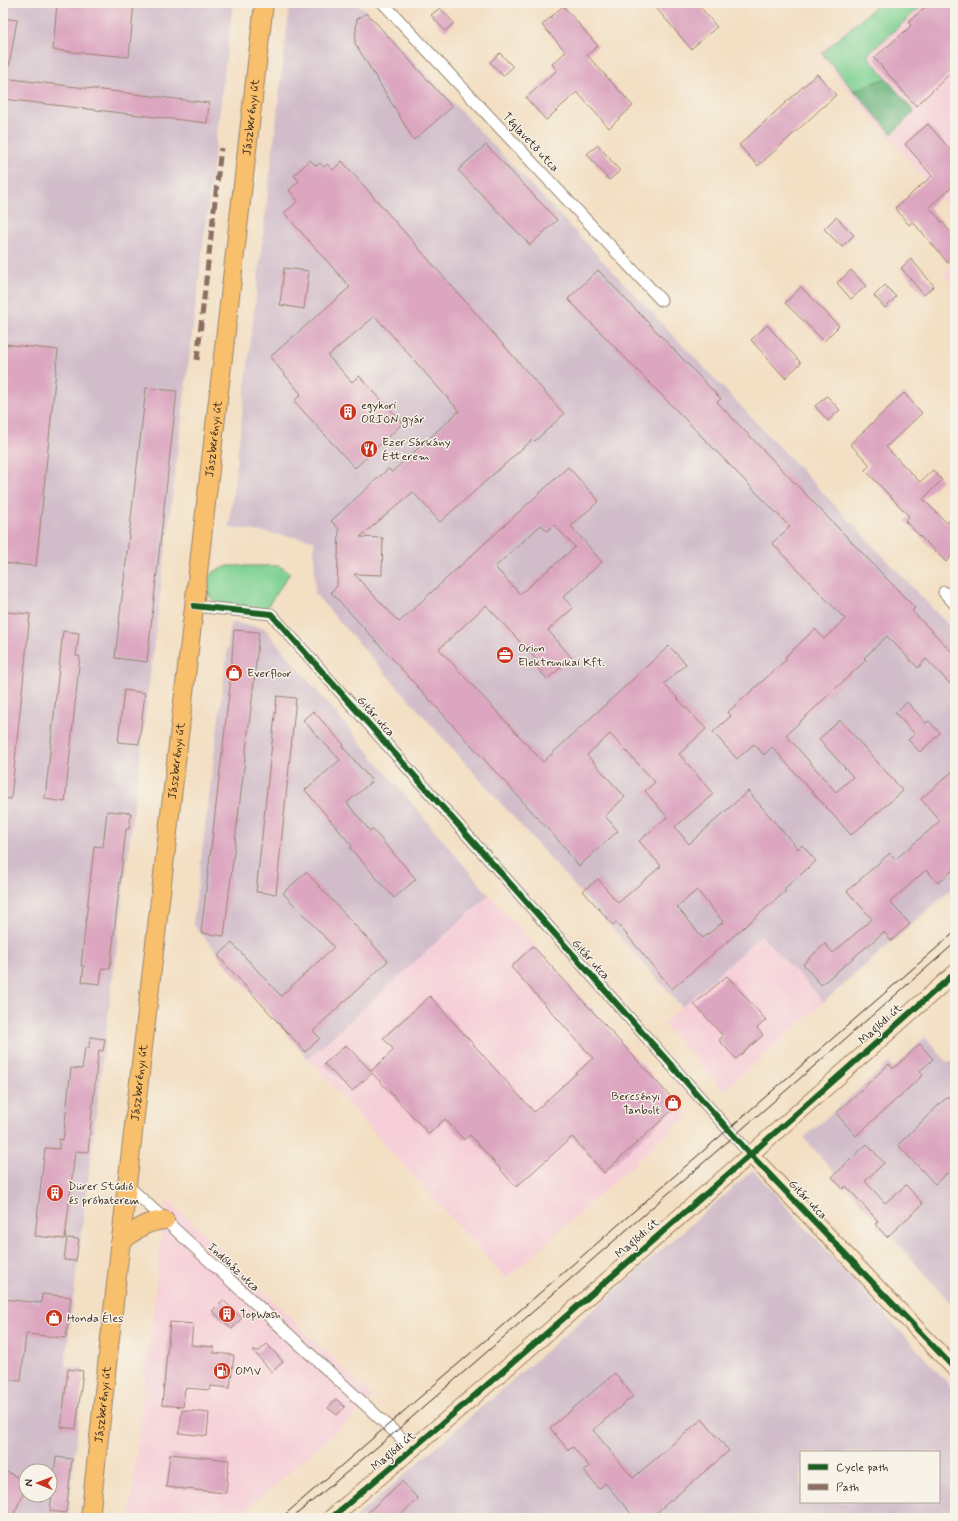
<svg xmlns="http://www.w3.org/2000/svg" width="958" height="1521" viewBox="0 0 958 1521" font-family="Mynerve,sans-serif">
<rect width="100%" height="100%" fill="#f7f3e8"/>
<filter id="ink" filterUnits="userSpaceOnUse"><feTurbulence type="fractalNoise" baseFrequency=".025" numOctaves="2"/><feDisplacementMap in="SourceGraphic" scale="8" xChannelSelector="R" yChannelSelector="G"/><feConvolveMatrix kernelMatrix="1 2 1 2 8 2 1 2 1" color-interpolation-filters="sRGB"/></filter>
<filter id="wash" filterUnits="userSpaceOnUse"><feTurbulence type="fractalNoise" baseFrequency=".012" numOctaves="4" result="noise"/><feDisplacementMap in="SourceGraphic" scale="16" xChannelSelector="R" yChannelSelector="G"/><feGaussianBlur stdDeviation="0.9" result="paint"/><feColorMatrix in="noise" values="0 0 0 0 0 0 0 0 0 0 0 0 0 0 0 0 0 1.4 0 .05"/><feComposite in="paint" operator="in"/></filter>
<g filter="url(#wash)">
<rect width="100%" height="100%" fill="#f3dfc3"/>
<!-- built -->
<g fill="#f6cfd8">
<path d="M877,3H955V215L818,54Z"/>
<path d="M955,263V286L943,273Z"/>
<path d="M489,895L688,1115L506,1279L308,1059Z"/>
<path d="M761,935L824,1002L724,1090L663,1024Z"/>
<path d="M166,1198L374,1398L237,1518H129Z"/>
</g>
<!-- industrial -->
<g fill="#d1bdca" fill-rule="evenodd">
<path d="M3,3H233L65,1366L84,1368L68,1518H3ZM26,1471H50V1495H26Z"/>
<path d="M290,3H352L362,7L955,632V886L824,1002L761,935L682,1007L315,594L314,540L229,527Z"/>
<path d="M231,622L264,628L489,895L308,1059L193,924Z"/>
<path d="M925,1037L947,1062H955V1308L804,1138L888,1063L893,1069Z"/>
<path d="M753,1170L955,1391V1518H355ZM801,1452H939V1502H801Z"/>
</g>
<!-- green -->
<g fill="#7fd293" stroke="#5d7e58">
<path d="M880,3H925L867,55L886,78L854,91L822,53Z"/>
<path d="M229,566H279L290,573L265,610L218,604L209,596L207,579L215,571Z"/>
</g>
<!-- forest -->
<path fill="#67b47d" stroke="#516f4e" d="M886,78L914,112L892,134L854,91Z"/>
<g id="blocks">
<!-- building -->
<g fill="#dca6c0" fill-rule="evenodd">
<path d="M57,3H134L129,57L53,50Z"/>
<path d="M652,3H697L717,27L691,49Z"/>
<path d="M930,3H955V69L916,106L874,58L911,26L908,22Z"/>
<path d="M563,6L598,46L587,55L633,106L609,128L577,92L546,120L526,98L557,70L552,64L566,52L542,25Z"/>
<path d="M440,8L454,23L445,31L431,15Z"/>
<path d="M367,13L452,107L414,140L355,43L357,19Z"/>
<path d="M3,18L17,20L9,66L3,65Z"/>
<path d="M500,53L513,67L503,76L490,62Z"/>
<path d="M817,74L836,95L758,166L739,145Z"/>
<path d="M3,78L209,103L207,123L3,99Z"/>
<path d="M928,124L955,155V184L929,207L955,237V257L948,263L913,222L909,225L895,208L932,176L905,144Z"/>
<path d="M486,145L557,220L530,245L458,170Z"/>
<path d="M598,145L620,171L609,180L587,154Z"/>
<path d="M310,160L316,166L320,163L324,167L327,164L333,170L342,161L564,414L535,441L533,439L440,522L413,492L360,537L383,538L382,575L354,574L399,622L568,467L599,501L571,526L602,562L563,597L573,608L548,630L572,658L547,679L532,661L535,658L486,605L439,649L543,762L669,646L686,664L664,684L706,729L679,754L713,794L675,827L689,844L748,791L798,849L802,845L816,861L784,889L786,891L672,989L616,922L613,925L583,891L598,879L618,903L661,866L639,841L667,817L645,791L655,782L610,734L587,755L625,797L605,816L618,831L579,866L567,852L568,851L331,592L337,586L339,529L331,521L388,469L392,472L459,411L375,316L328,356L352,382L359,376L403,423L355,468L294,401L301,394L270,357L350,287L284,213L298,201L289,190L299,181L294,175ZM541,525L547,531L554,525L575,547L520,594L495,567ZM697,890L723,922L703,938L677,907Z"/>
<path d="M836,217L854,235L842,247L824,229Z"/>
<path d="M911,259L934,286L924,295L901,268Z"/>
<path d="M284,268L309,271L304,309L280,305Z"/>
<path d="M598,270L721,399L717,402L915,608L912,611L955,655V689L926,659L918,668L887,636L864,658L866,660L786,735L836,792L853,777L819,739L840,720L903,791L851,835L772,747L764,755L754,744L737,759L713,732L731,716L728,712L787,659L785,657L815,629L824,639L845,619L772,543L790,527L568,299Z"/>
<path d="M851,270L866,286L851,299L837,283Z"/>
<path d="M885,285L896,297L885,308L874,296Z"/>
<path d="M801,287L839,326L824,341L785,303Z"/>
<path d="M767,325L801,363L785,378L751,340Z"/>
<path d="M3,344L58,350L36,566L3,563Z"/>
<path d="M146,388L177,391L147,662L115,658Z"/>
<path d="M904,393L922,413L886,447L920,482L933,470L942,480L923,499L947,523L955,514V552L946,562L905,521L909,516L865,470L870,465L850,444Z"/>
<path d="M827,396L840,410L828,421L815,406Z"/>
<path d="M6,612L30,614L11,799L3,798V639Z"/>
<path d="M234,630L259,632L254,682L224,936L201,933L230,685Z"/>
<path d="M63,631L79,633L76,656H80L65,802L45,799Z"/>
<path d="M124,690L145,693L139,744L118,742Z"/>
<path d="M277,696L296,698L276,894L256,892Z"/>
<path d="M907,702L926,723L929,721L940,733L920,752L908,740L915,734L895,713Z"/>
<path d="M313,711L344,745L342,746L372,781L347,803L370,831L372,829L416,879L394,898L350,848L352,846L305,790L340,760L303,720Z"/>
<path d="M955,769V868L938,883L926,870L890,902L910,924L891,941L884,932L821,985L803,964L825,944L833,953L872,919L847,891L890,853L896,859L940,821L921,799Z"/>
<path d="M107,811L131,813L129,829H126L110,969L102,968L100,984L82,982L84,966H81L94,846L103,847Z"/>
<path d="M306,872L388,961L313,1031L320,1038L305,1052L218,956L232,943L281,996L334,947L283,893Z"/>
<path d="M533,946L678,1105L604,1173L572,1137L516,1187L470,1135L464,1140L445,1119L429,1134L372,1073L352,1091L324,1064L346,1045L371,1071L394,1050L383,1038L430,996L534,1112L593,1058L511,967Z"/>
<path d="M727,976L766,1020L757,1028L763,1035L736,1059L719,1040L723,1036L694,1004Z"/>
<path d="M90,1037L105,1039L103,1051L99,1050L97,1064L88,1152L75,1151L65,1239L35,1236L45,1148L59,1149V1139L63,1140L71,1068L82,1069L85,1048H89Z"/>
<path d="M920,1044L933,1059L920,1071L923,1075L856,1136L836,1113L889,1064L893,1069Z"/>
<path d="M948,1096L955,1103V1181L947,1173L935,1184L898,1145Z"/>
<path d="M867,1144L884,1163L865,1181L885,1203L906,1185L923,1204L887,1237L875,1224L878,1221L846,1186L843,1189L832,1177Z"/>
<path d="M67,1238L79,1239L76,1261L64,1260Z"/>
<path d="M42,1294L71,1297L66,1338L26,1334L21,1381L3,1379V1299L41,1303Z"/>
<path d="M223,1300L242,1318L232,1329L212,1311Z"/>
<path d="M170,1322L193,1324L191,1345L214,1347V1353L234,1355L230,1388L211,1386L210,1390L185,1388L183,1407L162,1405Z"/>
<path d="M267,1344L283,1362L272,1372L253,1351H259Z"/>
<path d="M68,1369L83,1371L76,1429L61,1427Z"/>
<path d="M615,1373L633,1396L593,1430L633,1478L702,1419L729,1451L650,1518H635L605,1483L599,1489L584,1471L589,1466L573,1447L568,1450L550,1428Z"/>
<path d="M336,1399L345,1407L337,1415L328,1408Z"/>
<path d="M182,1410L209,1413L207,1436L179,1433Z"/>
<path d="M170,1454L229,1460L226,1493L166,1487Z"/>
<path d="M56,1457L72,1459L66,1513L50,1511Z"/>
<path d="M3,1470L26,1481V1488L12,1518H3Z"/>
<path d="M402,1481L418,1499L397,1518H362Z"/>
</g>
</g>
</g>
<g filter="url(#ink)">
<use href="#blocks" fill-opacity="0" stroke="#978470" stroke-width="1"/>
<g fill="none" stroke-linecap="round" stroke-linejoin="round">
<defs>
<g id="street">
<path d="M383,3L661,300"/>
<path d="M944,592L955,604"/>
<path d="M194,606L271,614L750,1154"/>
<path d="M127,1185L413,1449"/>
</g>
<g id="secondary">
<path d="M750,1154L955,1369"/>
<path d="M331,1518C542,1340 749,1156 955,973"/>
</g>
<g id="primary">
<path d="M120,1243C136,1230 144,1222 165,1220"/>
<path id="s1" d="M90,1518L127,1185L264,3"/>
</g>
</defs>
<!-- street casing -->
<use href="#street" stroke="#978470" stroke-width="13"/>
<!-- secondary casing -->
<use href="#secondary" stroke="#978470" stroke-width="18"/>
<!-- primary casing -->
<use href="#primary" stroke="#978470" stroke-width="20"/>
<!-- street -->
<use href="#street" stroke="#fff" stroke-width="11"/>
<!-- secondary -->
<use href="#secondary" stroke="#fce5c4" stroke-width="16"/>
<!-- primary -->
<use href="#primary" stroke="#f8bf6c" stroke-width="18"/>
<!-- tram -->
<g stroke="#3b2a1e" stroke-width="1">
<path d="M281,1518L955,932"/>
<path d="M292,1518L394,1433L955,943"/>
</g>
<!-- quiet -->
<path stroke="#8d6e63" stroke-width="5" stroke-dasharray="10 5" stroke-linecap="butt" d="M197,360L221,148"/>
<defs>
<g id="cycleway">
<path d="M194,606L271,614L750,1154L955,1369"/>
<path d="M331,1518C542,1340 749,1156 955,973"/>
</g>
</defs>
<!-- cycleway casing -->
<use href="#cycleway" stroke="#f7f3e8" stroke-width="8"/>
<!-- cycleway -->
<use href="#cycleway" stroke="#1b5e20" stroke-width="6"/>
</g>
</g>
<!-- icons -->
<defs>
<symbol id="building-disc" viewBox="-11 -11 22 22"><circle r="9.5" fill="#c8321e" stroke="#f7f3e8"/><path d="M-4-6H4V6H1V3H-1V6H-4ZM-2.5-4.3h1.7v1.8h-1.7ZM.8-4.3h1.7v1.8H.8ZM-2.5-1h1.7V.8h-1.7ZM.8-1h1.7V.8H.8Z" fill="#fff"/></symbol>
<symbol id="restaurant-disc" viewBox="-11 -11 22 22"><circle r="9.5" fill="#c8321e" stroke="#f7f3e8"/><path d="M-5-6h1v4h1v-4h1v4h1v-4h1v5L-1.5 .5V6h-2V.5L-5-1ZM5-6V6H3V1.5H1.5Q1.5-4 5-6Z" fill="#fff"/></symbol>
<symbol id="office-disc" viewBox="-11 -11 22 22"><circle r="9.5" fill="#c8321e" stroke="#f7f3e8"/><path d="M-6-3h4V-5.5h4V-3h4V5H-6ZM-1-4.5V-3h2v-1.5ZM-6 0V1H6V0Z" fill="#fff"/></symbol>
<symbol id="shop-disc" viewBox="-11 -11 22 22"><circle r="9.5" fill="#c8321e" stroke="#f7f3e8"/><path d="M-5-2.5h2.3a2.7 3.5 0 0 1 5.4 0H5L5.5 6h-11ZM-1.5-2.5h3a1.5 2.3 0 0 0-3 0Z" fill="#fff"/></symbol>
<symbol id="fuel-disc" viewBox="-11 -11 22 22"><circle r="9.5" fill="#c8321e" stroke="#f7f3e8"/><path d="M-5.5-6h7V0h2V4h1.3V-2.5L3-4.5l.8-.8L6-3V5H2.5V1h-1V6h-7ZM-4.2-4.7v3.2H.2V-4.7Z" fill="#fff"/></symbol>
</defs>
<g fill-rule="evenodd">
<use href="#building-disc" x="338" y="402" width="20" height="20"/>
<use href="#restaurant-disc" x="359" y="439" width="20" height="20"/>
<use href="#office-disc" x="495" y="645" width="20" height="20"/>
<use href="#shop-disc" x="224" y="663" width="20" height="20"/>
<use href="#shop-disc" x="663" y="1093" width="20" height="20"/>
<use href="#building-disc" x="45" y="1183" width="20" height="20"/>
<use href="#building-disc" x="217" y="1304" width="20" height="20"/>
<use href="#shop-disc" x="44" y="1308" width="20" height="20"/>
<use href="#fuel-disc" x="212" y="1361" width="20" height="20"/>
</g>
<g text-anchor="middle" stroke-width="3" stroke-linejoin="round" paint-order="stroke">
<!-- street labels -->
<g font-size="12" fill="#3b2a1e" stroke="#f7f3e8">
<text dy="4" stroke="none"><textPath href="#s1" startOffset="1410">Jászberényi út</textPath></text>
<text transform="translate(531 142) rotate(47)" y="4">Téglavető utca</text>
<text dy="4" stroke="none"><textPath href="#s1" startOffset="1086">Jászberényi út</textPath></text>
<text transform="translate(376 716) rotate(48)" y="4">Gitár utca</text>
<text dy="4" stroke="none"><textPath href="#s1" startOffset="762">Jászberényi út</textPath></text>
<text transform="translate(591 959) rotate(48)" y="4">Gitár utca</text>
<text transform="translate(880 1024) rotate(-42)" y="4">Maglódi út</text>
<text dy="4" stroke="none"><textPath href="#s1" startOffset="438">Jászberényi út</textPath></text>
<text transform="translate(808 1199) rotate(46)" y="4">Gitár utca</text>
<text transform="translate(637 1238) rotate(-41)" y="4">Maglódi út</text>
<text transform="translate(234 1267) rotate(43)" y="4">Indóház utca</text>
<text dy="4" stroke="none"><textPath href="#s1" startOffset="114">Jászberényi út</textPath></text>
<text transform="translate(393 1451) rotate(-40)" y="4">Maglódi út</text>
</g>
<!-- poi labels -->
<g font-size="12" fill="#3b2a1e" stroke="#f7f3e8" text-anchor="start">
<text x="361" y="409">egykori<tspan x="361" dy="14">ORION gyár</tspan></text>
<text x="382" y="446">Ezer Sárkány<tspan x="382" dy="14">Étterem</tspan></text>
<text x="518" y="652">Orion<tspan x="518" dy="14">Elektronikai Kft.</tspan></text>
<text x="247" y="677">Everfloor</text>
<text x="660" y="1100" text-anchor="end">Bercsényi<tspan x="660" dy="14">Tanbolt</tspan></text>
<text x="68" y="1190">Dürer Stúdió<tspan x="68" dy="14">és próbaterem</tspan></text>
<text x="240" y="1318">TopWash</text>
<text x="67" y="1322">Honda Éles</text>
<text x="235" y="1375">OMV</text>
</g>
</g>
<!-- margin -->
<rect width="958" height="1521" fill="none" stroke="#f7f3e8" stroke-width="16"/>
<!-- legend -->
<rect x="800" y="1451" width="140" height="52" fill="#f7f3e8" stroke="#aca397"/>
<rect x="808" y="1464" width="20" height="6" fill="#1b5e20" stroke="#aca397"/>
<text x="836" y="1471" font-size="12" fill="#3b2a1e">Cycle path</text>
<rect x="808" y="1484" width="20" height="6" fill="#8d6e63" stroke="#aca397"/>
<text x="836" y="1491" font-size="12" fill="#3b2a1e">Path</text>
<!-- north arrow -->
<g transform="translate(38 1483) rotate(271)"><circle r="19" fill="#f7f3e8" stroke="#aca397"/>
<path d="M0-3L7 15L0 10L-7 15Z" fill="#c8321e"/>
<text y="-6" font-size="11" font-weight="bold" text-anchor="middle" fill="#3b2a1e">N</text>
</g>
</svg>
